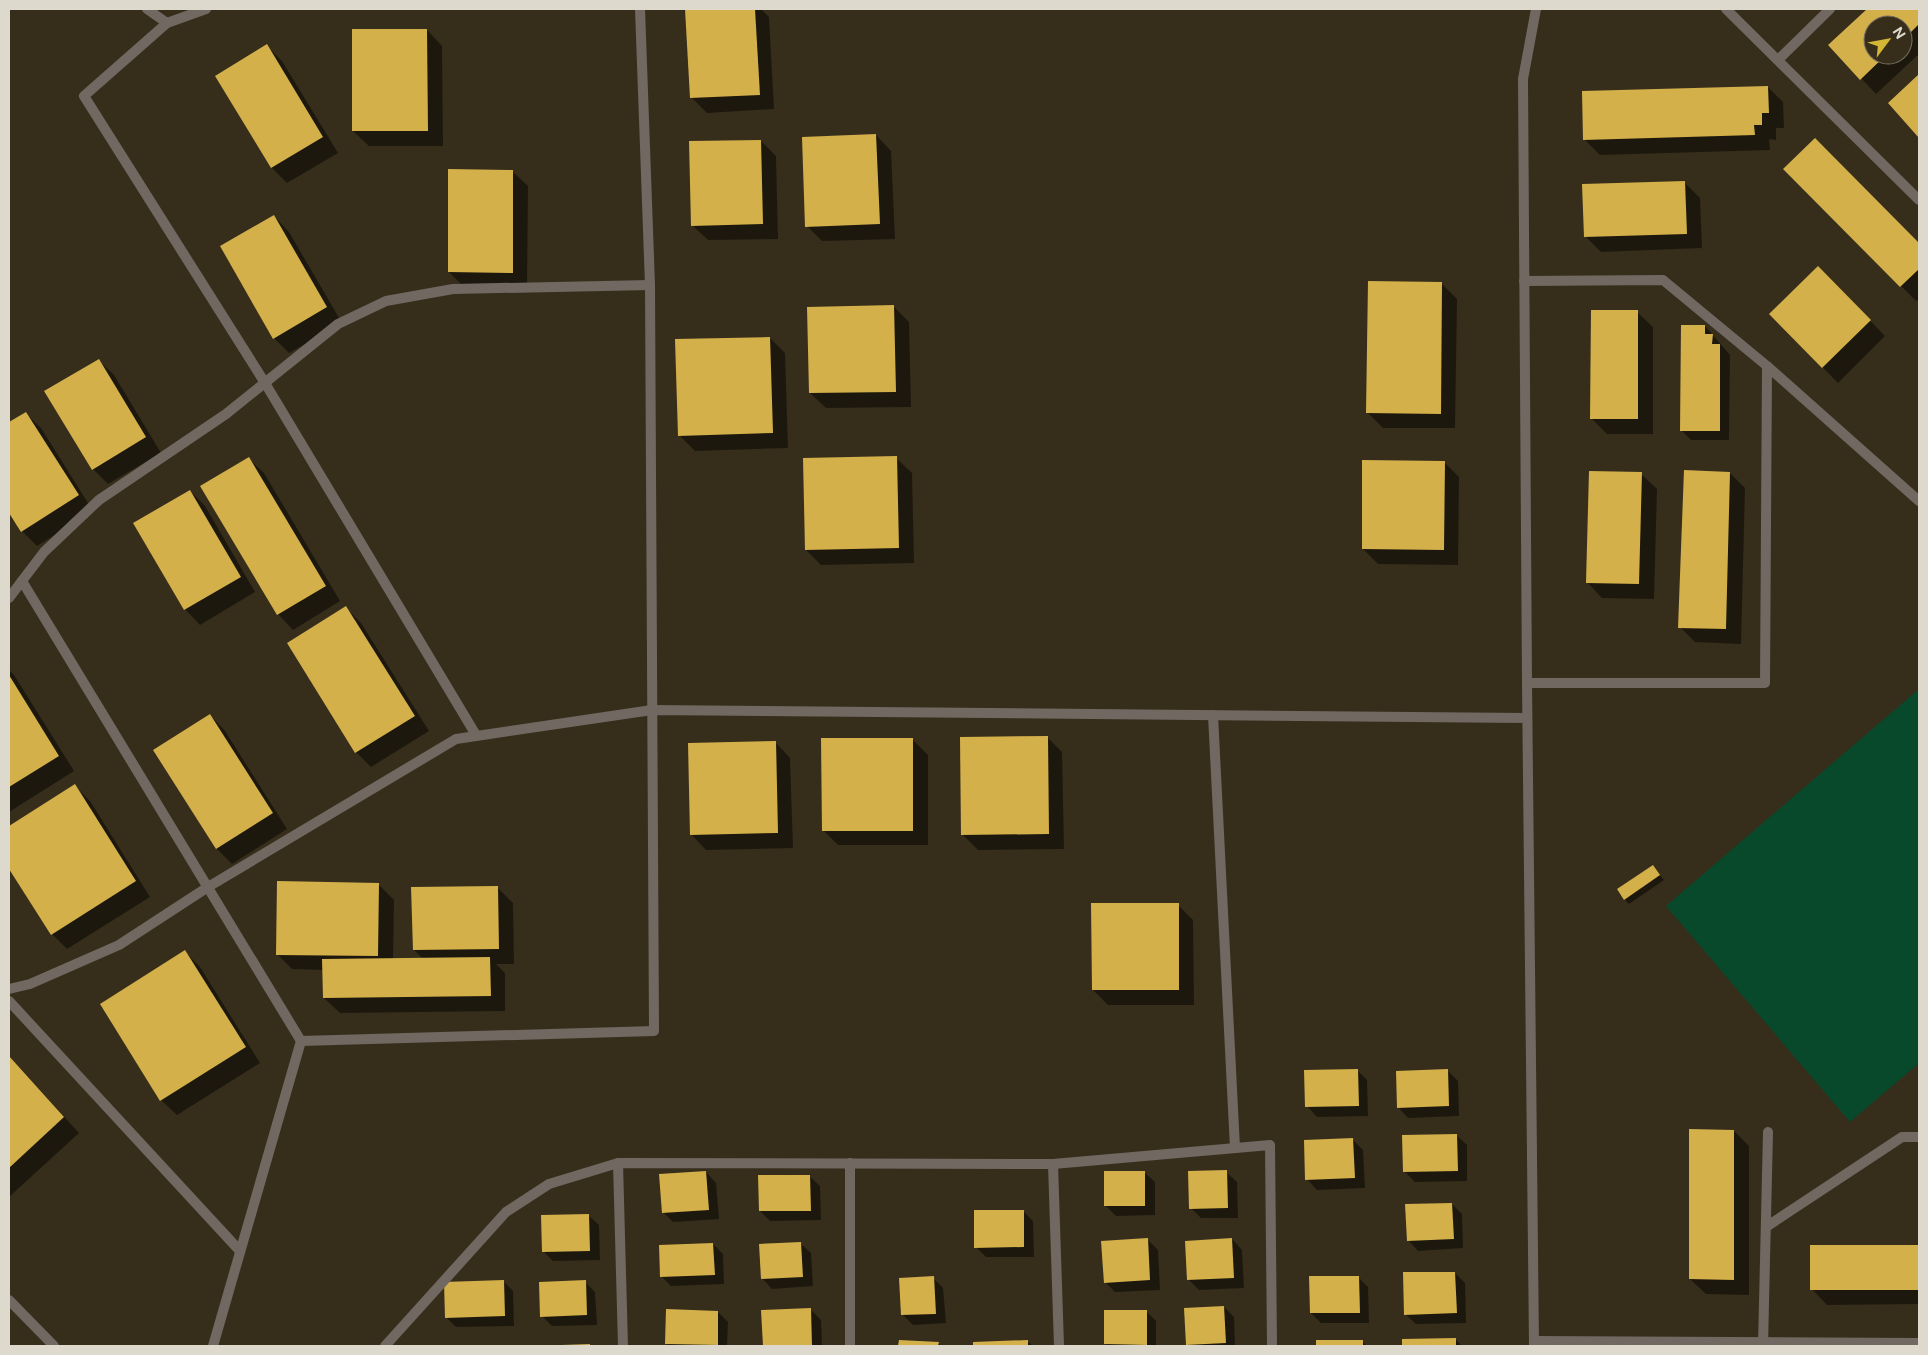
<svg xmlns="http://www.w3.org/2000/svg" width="1928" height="1355" viewBox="0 0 1928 1355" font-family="'Public Sans',sans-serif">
<rect width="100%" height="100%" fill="#362e1b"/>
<!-- green -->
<path fill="#08492b" d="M1919,689V1063L1850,1122L1666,906Z"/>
<!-- shadow -->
<g fill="#0007" fill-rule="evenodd">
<path d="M687,9H761L769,17L774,109L707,113L692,98Z"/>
<path d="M1869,9H1919V54L1876,94L1830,45ZM1873,25H1903V55H1873Z"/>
<path d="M427,30L442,46L443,146H369L353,131Z"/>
<path d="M267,46L282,61L338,153L287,183L272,168L217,76Z"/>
<path d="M1919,76V136L1889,103Z"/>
<path d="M1768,87L1783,102L1784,128H1776V140L1769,139L1770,150L1600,155L1585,140Z"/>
<path d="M876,135L891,151L895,239L822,241L807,226Z"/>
<path d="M1815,139L1919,245V299L1916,301L1785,169Z"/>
<path d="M761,141L776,156L778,239L708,240L692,225Z"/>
<path d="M512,171L528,186L527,287H464L449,272Z"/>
<path d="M1685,183L1700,198L1702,248L1601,252L1585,236Z"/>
<path d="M274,216L289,232L342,323L289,353L274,338Z"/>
<path d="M1818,267L1885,336L1838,383L1770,314Z"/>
<path d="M1441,283L1457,299L1455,428H1383L1367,412Z"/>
<path d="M894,307L909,322L911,407L826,408L810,393Z"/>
<path d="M1637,312L1653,327V434H1607L1592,419Z"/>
<path d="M1705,326L1730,355L1729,440H1691L1681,430Z"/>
<path d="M770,338L785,353L788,448L695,451L679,435Z"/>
<path d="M98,360L114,375L161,453L108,484L93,469Z"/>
<path d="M25,413L41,428L93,511L37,546L22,531L9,511V424Z"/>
<path d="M248,458L264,473L340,601L293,630L278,614Z"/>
<path d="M896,458L912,473L914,563L821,565L806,550Z"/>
<path d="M1444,462L1459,477L1458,565L1378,564L1363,549Z"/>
<path d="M1730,473L1745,488L1741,644L1695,642L1680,627Z"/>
<path d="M1641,474L1657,489L1654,599L1602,598L1587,582Z"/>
<path d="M190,491L205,506L255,592L200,625L185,609Z"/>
<path d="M346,608L361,623L429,731L371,767L356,752Z"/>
<path d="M9,670L14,675L74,771L9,812Z"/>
<path d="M210,715L225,731L287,829L232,864L217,849L155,750Z"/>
<path d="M1047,737L1062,752L1064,849L978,850L962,834Z"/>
<path d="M913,740L928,755V845H838L823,830Z"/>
<path d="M775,742L790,758L793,848L706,850L691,834Z"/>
<path d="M75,786L90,801L150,897L67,949L52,934L9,866V827Z"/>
<path d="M1657,872L1664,880L1629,904L1624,899Z"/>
<path d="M378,884L394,900L393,959H423L414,950L498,888L513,903L514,964H496L505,973V1011L340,1013L324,998V970L292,969L277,954Z"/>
<path d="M1178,905L1193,920L1194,1005H1108L1093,990Z"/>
<path d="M185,952L200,967L260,1063L177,1115L161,1100L101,1004Z"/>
<path d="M9,1056L79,1133L9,1197Z"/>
<path d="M1357,1070L1367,1080L1368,1116L1317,1117L1307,1106Z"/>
<path d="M1447,1070L1458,1081L1459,1116L1408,1118L1398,1107Z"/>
<path d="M1734,1131L1749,1146V1295L1706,1294L1690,1279Z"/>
<path d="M1456,1135L1467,1145V1181L1415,1182L1405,1172Z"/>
<path d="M1353,1140L1363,1150L1365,1188L1317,1190L1307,1179Z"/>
<path d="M706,1172L716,1183L719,1219L673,1222L663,1212Z"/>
<path d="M1144,1172L1155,1182V1215L1116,1216L1105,1205Z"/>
<path d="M1226,1172L1237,1182L1238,1218H1201L1191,1208Z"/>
<path d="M809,1176L820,1186L821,1220L770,1221L760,1211Z"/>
<path d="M1452,1204L1462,1214L1463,1248L1418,1251L1408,1240Z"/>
<path d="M1023,1211L1033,1221L1034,1257H986L976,1247Z"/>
<path d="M588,1215L599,1225L600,1260L553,1261L543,1251Z"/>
<path d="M1147,1239L1158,1250L1160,1290L1115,1292L1105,1282Z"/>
<path d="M1232,1239L1242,1250L1244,1288L1199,1290L1189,1280Z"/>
<path d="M800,1243L811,1253L813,1286L772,1289L762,1278Z"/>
<path d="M713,1244L723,1254L724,1284L671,1286L661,1276Z"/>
<path d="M1812,1246H1919V1304L1827,1305L1812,1289Z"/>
<path d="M1455,1273L1465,1283L1466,1323L1416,1324L1405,1314Z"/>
<path d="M1358,1277L1368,1287L1369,1323H1321L1311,1313Z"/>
<path d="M933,1278L943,1288L946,1323L913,1325L903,1315Z"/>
<path d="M503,1281L513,1291L514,1326L456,1327L446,1317Z"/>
<path d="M585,1282L595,1292L597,1325L552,1326L542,1316Z"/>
<path d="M1224,1307L1234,1317L1235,1346H1189L1188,1345Z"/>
<path d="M810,1309L821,1320L822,1346H764L763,1311Z"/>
<path d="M1146,1311L1156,1321V1346H1108L1106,1344Z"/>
<path d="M718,1312L728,1322L727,1346H669L666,1343Z"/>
<path d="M1455,1339L1462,1346H1403V1340Z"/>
<path d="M1027,1341L1033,1346H974V1343Z"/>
<path d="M1362,1341L1367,1346H1317V1342Z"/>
<path d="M900,1342L938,1343L941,1346H900Z"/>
<path d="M589,1345L590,1346H537Z"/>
</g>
<!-- building -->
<g fill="#d4b04a">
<path d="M685,9H755L760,95L690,98Z"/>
<path d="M1867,9H1919V24L1903,40V25H1873V55H1886L1860,80L1828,45Z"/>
<path d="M352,29H427L428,131H352Z"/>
<path d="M267,44L323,137L271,168L215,76Z"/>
<path d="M1919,74V138L1888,103Z"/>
<path d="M1768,86L1769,113H1762V125H1754L1755,135L1583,140L1582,91Z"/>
<path d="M876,134L880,224L805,227L802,137Z"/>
<path d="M1815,138L1919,243V269L1900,287L1783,169Z"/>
<path d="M761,140L763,224L691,226L689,141Z"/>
<path d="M448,169L513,170V273L448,272Z"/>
<path d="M1685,181L1687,234L1584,237L1582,184Z"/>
<path d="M274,215L327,307L273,339L220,246Z"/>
<path d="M1818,266L1871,320L1822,368L1769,314Z"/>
<path d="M1368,281L1442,282L1441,414L1366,413Z"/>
<path d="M894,305L896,392L809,393L807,307Z"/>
<path d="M1591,310H1638V419H1590Z"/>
<path d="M1681,325H1705V334H1713L1712,344H1720V431H1680Z"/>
<path d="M770,337L773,433L678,436L675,339Z"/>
<path d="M99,359L146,437L92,470L44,391Z"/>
<path d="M26,412L79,495L21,532L9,513V422Z"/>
<path d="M897,456L899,548L805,550L803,458Z"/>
<path d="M249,457L326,586L277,615L200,486Z"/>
<path d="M1362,460L1445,461L1444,550L1362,549Z"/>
<path d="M1684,470L1730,472L1726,629L1678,628Z"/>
<path d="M1589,471L1642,472L1639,584L1586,583Z"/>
<path d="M190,490L241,577L184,610L133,523Z"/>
<path d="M346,606L415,716L355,753L287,643Z"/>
<path d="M9,675L59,756L9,787Z"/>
<path d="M210,714L273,813L216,849L153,750Z"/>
<path d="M1048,736L1049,834L961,835L960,737Z"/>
<path d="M821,738H913V831H822Z"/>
<path d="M776,741L778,833L690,835L688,743Z"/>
<path d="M75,784L136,881L51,935L9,869V826Z"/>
<path d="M1653,865L1660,875L1624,900L1617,889Z"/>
<path d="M277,881L379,883L378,956L276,955Z"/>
<path d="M498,886L499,949L413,950L411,887Z"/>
<path d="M1091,903H1179V990H1092Z"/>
<path d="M185,950L246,1047L160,1101L100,1004Z"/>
<path d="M490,957L491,996L323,998L322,959Z"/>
<path d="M9,1056L64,1117L9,1168Z"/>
<path d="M1358,1069L1359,1106L1305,1107L1304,1070Z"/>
<path d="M1448,1069L1449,1106L1397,1108L1396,1071Z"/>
<path d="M1689,1129L1734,1130V1280L1689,1279Z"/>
<path d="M1457,1134L1458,1171L1403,1172L1402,1135Z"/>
<path d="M1353,1138L1355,1178L1305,1180L1304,1140Z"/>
<path d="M1227,1170L1228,1208L1189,1209L1188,1171Z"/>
<path d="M706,1171L709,1210L662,1213L659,1174Z"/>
<rect x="1104" y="1171" width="41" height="35"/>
<path d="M758,1175H810L811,1211H759Z"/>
<path d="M1452,1203L1454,1239L1407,1241L1405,1204Z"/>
<path d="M974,1210H1024V1247L974,1248Z"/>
<path d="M589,1214L590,1251L542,1252L541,1215Z"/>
<path d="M1148,1238L1150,1280L1104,1283L1101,1241Z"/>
<path d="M1232,1238L1234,1278L1187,1280L1185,1241Z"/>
<path d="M801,1242L803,1277L761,1279L759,1244Z"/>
<path d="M713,1243L715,1275L660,1277L659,1245Z"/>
<rect x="1810" y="1245" width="109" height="45"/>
<path d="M1403,1272H1455L1457,1313L1404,1315Z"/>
<path d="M934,1276L936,1314L901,1315L899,1278Z"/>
<path d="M1309,1276H1359L1360,1313H1310Z"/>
<path d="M504,1280L505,1316L445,1318L444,1282Z"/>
<path d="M586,1280L587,1315L540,1317L539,1282Z"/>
<path d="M1224,1306L1226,1343L1186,1345L1184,1308Z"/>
<path d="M811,1308L812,1346H763L761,1310Z"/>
<path d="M666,1309L718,1311V1345L665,1344Z"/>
<path d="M1104,1310H1147V1345L1104,1344Z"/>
<path d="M1456,1338V1346H1402V1339Z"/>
<path d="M899,1340L939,1342L938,1346H898Z"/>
<path d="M1028,1340V1346H973V1342Z"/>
<rect x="1316" y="1340" width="47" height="6"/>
<path d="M590,1344V1346H561V1345Z"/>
</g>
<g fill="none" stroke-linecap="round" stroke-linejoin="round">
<!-- minor -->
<g stroke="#716862" stroke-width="10">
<path d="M147,9L167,23"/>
<path d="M206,9L167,23L84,96L265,383L476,735"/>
<path d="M1726,9L1919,200"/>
<path d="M1778,60L1830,9"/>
<path d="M1524,281L1663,280L1767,366L1919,501"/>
<path d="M22,581L301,1041"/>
<path d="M9,598L44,552L99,500L226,414L338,324L386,301L453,289L650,285"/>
<path d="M1527,683H1765L1767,366"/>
<path d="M1213,715L1235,1148"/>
<path d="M9,989L30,984L119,945L208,887L456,739L652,710L1527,718"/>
<path d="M9,1001L240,1251"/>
<path d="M618,1163L623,1346"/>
<path d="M850,1163V1346"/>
<path d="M1053,1164L1059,1346"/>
<path d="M1766,1227L1902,1137H1919"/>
<path d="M9,1300L54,1346"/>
<path d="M1534,1341L1919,1343"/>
<path d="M213,1346L301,1041L654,1031L650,285L640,9"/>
<path d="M385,1346L506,1212L549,1184L618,1163L1053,1164L1270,1145L1272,1346"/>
<path d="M1534,1346L1527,683L1523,79L1536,9"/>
<path d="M1763,1346L1768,1132"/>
</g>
</g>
<!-- border -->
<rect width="1928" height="1355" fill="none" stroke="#ded9cd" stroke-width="20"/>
<!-- north arrow -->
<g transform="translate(1888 40) rotate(58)"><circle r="24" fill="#362e1b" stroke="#797262"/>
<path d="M0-4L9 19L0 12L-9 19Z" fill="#d3b635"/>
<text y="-8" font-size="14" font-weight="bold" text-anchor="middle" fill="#ded9cd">N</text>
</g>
</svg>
